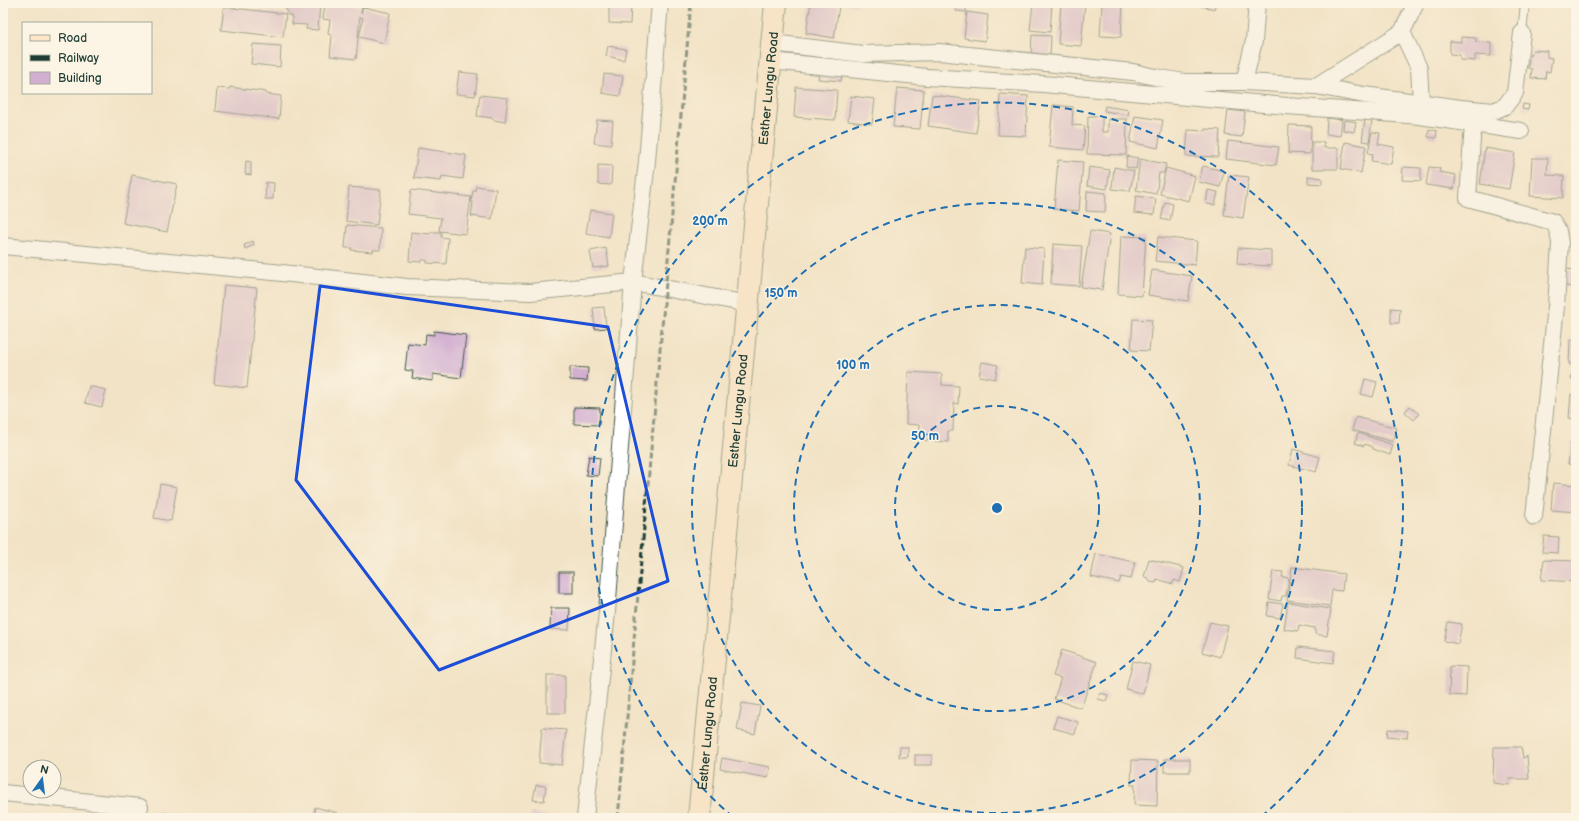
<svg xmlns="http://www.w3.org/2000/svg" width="1579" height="821" viewBox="0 0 1579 821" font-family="'Balsamiq Sans',sans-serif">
<rect width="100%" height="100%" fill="#fcf5e5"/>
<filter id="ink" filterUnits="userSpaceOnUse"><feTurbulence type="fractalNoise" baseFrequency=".025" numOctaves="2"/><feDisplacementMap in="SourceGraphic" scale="8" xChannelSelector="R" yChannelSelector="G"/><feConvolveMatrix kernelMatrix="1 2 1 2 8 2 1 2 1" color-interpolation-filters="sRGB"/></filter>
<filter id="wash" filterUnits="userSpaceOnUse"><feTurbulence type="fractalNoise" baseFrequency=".012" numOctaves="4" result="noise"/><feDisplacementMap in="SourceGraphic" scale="16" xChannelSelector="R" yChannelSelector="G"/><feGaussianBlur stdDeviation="0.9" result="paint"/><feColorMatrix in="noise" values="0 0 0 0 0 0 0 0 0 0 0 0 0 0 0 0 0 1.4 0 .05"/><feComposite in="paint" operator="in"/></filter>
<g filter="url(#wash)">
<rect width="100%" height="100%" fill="#f2e3c6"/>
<g id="blocks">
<!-- building -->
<g fill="#d2aed0">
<path d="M287,3H320L318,30L306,29L307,25L292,24V16L288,15V11H286Z"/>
<path d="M325,3L362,7L361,13L363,7L390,13L384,43L359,37L363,18L360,17L356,59L330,56L332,36L328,34L330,20L323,19Z"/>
<path d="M811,3H824L839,6L834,38L806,33Z"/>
<path d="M840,3H858L857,6Z"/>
<path d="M956,3H966V12L956,11Z"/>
<path d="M1033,3H1052L1050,32L1030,30Z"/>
<path d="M1061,3H1085L1081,46L1058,44Z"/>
<path d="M1102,3H1123L1121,37L1100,36Z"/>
<path d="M1198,3H1216L1214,9L1198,5Z"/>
<path d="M609,6L631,7L630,24L609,23Z"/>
<path d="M224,7L286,14L283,37L221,30Z"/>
<path d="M967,12L988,15L985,41L964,38Z"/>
<path d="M1032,35L1051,36L1050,57L1031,56Z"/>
<path d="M1461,37L1476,38V42L1491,43V56L1475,55V61L1460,60V55L1450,54V41L1461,42Z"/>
<path d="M253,44L281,46L280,67L251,64Z"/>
<path d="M608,46L626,49L624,60L606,56Z"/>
<path d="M1533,50L1547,51V57L1552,58L1550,72L1546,71L1545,79L1531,78L1532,69L1528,68L1530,54L1532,55Z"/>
<path d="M459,72L478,74L475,96L456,94Z"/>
<path d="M819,72L842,74L841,81L818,79Z"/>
<path d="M604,74L623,76L620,96L602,93Z"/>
<path d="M230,87L266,92V94L281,96L279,119L215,111L217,88L230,89Z"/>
<path d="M796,87L837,90L835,120L794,117Z"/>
<path d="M897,88L924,90L920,129L893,127Z"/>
<path d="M1000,94L1028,96L1026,136L998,135Z"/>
<path d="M480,95L508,98L505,122L493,120V118L477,116Z"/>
<path d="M932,95L981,101L976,133L928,126Z"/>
<path d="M851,96L875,99L872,124L848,121Z"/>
<path d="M1523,104L1529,105L1528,110L1522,109Z"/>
<path d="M1053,105L1073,107L1072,125L1085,126L1083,150L1049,147Z"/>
<path d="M1105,106L1129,110L1128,115L1104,111Z"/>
<path d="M1228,110L1245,112L1242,137L1225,135Z"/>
<path d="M1088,116H1102V132H1108V119H1127L1126,155L1087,154Z"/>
<path d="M1135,116L1163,120L1158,148L1130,142Z"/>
<path d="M1327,118L1342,120L1340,136L1326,134Z"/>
<path d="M1365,119L1372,120L1369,142L1362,141Z"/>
<path d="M597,120L613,121L611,145L594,143Z"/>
<path d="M1344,120L1356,122L1354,132L1343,130Z"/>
<path d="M1289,125L1311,126L1310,154L1288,153Z"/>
<path d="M1205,129L1220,130L1218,157L1186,156L1188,130L1205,131Z"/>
<path d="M1429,129L1437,131L1436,138L1428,137Z"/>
<path d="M1372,132L1380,133L1378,144L1394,147L1391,164L1371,161L1373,154L1368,153Z"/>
<path d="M1228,141L1279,147L1276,165L1226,159Z"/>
<path d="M1312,142H1324V148H1338V169H1312Z"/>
<path d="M1345,142L1366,146L1361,173L1341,169Z"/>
<path d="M418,148L466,155L463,179L442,176L441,181L414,178Z"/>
<path d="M1485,148L1515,153L1509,189L1480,184Z"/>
<path d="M1127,156L1138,158L1136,169L1126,167Z"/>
<path d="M1532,158H1548L1547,175L1564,176L1563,198L1530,196Z"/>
<path d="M1140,159L1166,164L1164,173H1159L1156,194L1136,190Z"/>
<path d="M1058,160L1083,162L1079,211L1054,209Z"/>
<path d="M246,161L251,162V175L245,174Z"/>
<path d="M598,165L612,166L611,185L598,184Z"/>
<path d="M1203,166L1224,171L1220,187L1199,182Z"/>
<path d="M1089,167L1110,170L1107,189L1087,186Z"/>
<path d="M1114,167L1134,171L1130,191L1112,189Z"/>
<path d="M1403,167L1421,168V181L1402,180Z"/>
<path d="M1429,167L1440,168L1439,172L1456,175L1454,189L1426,185Z"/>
<path d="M1166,168L1195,176L1189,201L1160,194Z"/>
<path d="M132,175L177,184L167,232L123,223Z"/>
<path d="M1229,175L1249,177L1243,218L1224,215Z"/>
<path d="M1308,176L1322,178V184L1308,183Z"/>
<path d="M266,182L274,183L273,199H265Z"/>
<path d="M476,186L496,189L492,219L471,216L473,202H471L473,191H475Z"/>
<path d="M349,187L381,190L377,225L346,221Z"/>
<path d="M411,190L471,197L466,234L439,231L441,218L408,214Z"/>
<path d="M1208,190L1218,192L1215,205L1206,204Z"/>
<path d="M1087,191L1106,193L1105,212L1086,211Z"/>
<path d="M1136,196L1156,199L1154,215L1134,213Z"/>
<path d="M1165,202L1173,204L1170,221L1161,219Z"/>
<path d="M590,210L612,213L609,237L586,233Z"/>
<path d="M347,225L381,228L380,250H373V252L351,250L352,248H345Z"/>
<path d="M1090,231L1110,234L1102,290L1081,287Z"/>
<path d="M411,232L430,234V232H441V237L448,238L446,264L427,263V260H422L421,262L409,261Z"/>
<path d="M1121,236L1146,237L1142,296L1118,294Z"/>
<path d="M1158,237L1197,241L1195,265L1155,261Z"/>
<path d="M253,241L254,245L245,249L244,245Z"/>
<path d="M1053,244L1082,246L1079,286L1051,284Z"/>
<path d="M1025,247L1044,249L1042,285L1022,283Z"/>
<path d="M606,248L609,266L593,268L590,251Z"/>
<path d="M1238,248L1271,250V266L1237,264Z"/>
<path d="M1566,269L1576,270V287L1565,286Z"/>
<path d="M1152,270L1192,276L1188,301L1148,295Z"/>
<path d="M224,285L257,288L247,388L214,384Z"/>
<path d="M604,307L606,328L595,329L593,308Z"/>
<path d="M1391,308L1400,309L1399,323H1391Z"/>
<path d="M1133,319L1152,320L1149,351L1131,350Z"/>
<path d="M434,331L466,335L461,378L433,374V381L412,378L413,371L405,370L408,343L425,345L426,334L434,335Z"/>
<path d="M1570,340L1576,341V379H1571L1574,365L1569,364Z"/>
<path d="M982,362L998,365L995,379L979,376Z"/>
<path d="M570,367L588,368L587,381L570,380Z"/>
<path d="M908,372L942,374V385L959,386L958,404L954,403L953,431H948V442L920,440V425L906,424Z"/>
<path d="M1365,379L1377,382L1373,397L1361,394Z"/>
<path d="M89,386L106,390L102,407L85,403Z"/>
<path d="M1571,394L1576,395V419L1569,418Z"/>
<path d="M1410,406L1419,414L1414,420L1405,412Z"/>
<path d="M574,407L600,408L599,425L574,424Z"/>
<path d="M1356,417L1397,428L1393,442L1352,430Z"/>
<path d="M1358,433L1393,445L1390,455L1373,449V447L1365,444L1364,446L1355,443Z"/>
<path d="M1571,442H1576V465L1568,464Z"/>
<path d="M1293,449L1320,457L1316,472L1289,465Z"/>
<path d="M589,456L600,458L598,476L586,475Z"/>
<path d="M1553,483L1576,485V512L1551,510Z"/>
<path d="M160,484L177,487L171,521L154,518Z"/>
<path d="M1544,536L1559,537L1558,553L1542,552Z"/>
<path d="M1096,554L1135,562L1131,579L1121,577L1119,583L1091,577Z"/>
<path d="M1149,559L1184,568L1180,582L1174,580L1173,584L1157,579L1156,583L1150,582L1148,578L1144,577Z"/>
<path d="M1544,560L1576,561V582L1541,580Z"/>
<path d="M1292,567L1344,574L1342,591L1332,590L1330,606L1287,600Z"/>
<path d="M1273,571L1283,572L1282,577L1289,578L1286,596H1282L1281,601L1269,599Z"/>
<rect x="559" y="572" width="14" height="21"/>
<path d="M1269,602L1283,604L1280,618L1267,616Z"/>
<path d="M1288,602L1331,609L1327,636L1315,634V628L1299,625L1298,631L1284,629Z"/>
<path d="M551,608H570L569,630L550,629Z"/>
<path d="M1210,622L1228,626L1220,657L1202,652Z"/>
<path d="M1448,622L1462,624L1458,644L1444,641Z"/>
<path d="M1298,647L1335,651L1333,663L1297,658Z"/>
<path d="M1062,650L1097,662L1081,708L1054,699L1061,678L1053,676Z"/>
<path d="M1133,661L1150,665L1143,694L1126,689Z"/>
<path d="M1450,666L1467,667L1466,696L1449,695Z"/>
<rect x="547" y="675" width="18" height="38"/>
<path d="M1100,693L1108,695L1106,701L1098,699Z"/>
<path d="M742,703L760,706L755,734L737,730Z"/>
<path d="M1057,716L1078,722L1075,734L1053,728Z"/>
<path d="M542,728L566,730L562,765L539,763Z"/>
<path d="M1388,729L1408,731L1407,738L1387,736Z"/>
<path d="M900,747H908V757H899Z"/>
<path d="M1494,747H1521L1523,758L1527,756L1529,779H1510L1509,785L1493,783Z"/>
<rect x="915" y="755" width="17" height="10"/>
<path d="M722,758L770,767L768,778L720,769Z"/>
<rect x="1164" y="759" width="26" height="13"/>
<path d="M1132,760L1158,761L1157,806L1134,805L1135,785H1131Z"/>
<path d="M536,785L546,786L544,801L533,800Z"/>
<path d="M315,807L338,813L337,818H313Z"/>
<path d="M159,812L191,817V818H158Z"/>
<path d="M531,813L549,816L548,818H531Z"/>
</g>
</g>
</g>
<g filter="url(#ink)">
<use href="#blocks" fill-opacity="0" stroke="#3f564a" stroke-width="1"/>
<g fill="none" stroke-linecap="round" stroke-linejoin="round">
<defs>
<path id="lane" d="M1522,33L1525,3"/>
<g id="street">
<path d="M1402,32L1419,68L1421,102"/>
<path d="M772,43L863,54L939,52L1133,72L1155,77L1184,82H1244L1316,86L1364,95L1461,108L1494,111L1505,106L1515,93L1522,33"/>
<path d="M771,61L927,77L1043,84L1287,106L1369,112L1420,116L1521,131"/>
<path d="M1244,82L1254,41L1257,3"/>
<path d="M1316,86L1402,32L1416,3"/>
<path d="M1473,124L1468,198L1553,222L1558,231L1560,243L1556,306L1534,517"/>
<path d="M3,246L273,272L407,287L530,292L633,282L748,304"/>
<path d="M3,793L140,807"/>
<path d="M585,818L607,612L633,282L647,161L660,3"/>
</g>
<g id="secondary">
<path id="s1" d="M699,818L776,3"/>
</g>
</defs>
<!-- lane casing -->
<use href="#lane" stroke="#3f564a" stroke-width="10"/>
<!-- street casing -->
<use href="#street" stroke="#3f564a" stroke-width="18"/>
<!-- secondary casing -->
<use href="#secondary" stroke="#3f564a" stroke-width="24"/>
<!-- lane -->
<use href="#lane" stroke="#fff" stroke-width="8"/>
<!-- street -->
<use href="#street" stroke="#fff" stroke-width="16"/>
<!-- secondary -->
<use href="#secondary" stroke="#fde5c5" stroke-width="22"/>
<!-- rail -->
<path stroke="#1f3d34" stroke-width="3" stroke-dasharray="6 3" stroke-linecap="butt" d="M618,818L691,3"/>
</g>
</g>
<!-- marked area -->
<path d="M0 0H1579V821H0ZM320,286L608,327L668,581L439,670L296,480Z" fill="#f2e3c6" fill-opacity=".55" fill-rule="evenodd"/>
<path fill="none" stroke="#1d4ed8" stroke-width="3" stroke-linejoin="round" d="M320,286L608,327L668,581L439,670L296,480Z"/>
<!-- distance rings -->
<g fill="none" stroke="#1f6fb2" stroke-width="2" stroke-dasharray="7 5">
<circle cx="997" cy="508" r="102"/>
<circle cx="997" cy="508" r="203"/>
<circle cx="997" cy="508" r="305"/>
<path d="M733 817A406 406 0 1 1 1261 817"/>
</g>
<g text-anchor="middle" stroke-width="3" stroke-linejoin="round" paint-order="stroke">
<!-- street labels -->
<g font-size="13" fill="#1f3d34" stroke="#fcf5e5">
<text dy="5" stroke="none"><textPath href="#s1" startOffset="733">Esther Lungu Road</textPath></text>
<text dy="5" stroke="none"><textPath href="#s1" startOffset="409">Esther Lungu Road</textPath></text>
<text dy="5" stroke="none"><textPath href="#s1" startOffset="85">Esther Lungu Road</textPath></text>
</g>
</g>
<circle cx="997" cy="508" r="6" fill="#1f6fb2" stroke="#fcf5e5" stroke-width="2"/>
<g font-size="12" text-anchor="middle" font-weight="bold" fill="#1f6fb2" stroke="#fcf5e5" stroke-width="3" stroke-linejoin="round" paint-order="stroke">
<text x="710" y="225">200 m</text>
<text x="781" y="297">150 m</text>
<text x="853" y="369">100 m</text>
<text x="925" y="440">50 m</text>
</g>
<!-- margin -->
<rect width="1579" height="821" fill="none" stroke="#fcf5e5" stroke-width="16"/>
<!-- legend -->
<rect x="22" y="22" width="130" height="72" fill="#fcf5e5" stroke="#a4ab9e"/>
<rect x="30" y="35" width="20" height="6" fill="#fde5c5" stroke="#a4ab9e"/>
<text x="58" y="42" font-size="12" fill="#1f3d34">Road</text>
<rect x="30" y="55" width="20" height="6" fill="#1f3d34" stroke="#a4ab9e"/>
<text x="58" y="62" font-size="12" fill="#1f3d34">Railway</text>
<rect x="30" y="72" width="20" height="12" fill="#d2aed0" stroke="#a4ab9e"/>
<text x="58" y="82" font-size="12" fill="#1f3d34">Building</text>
<!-- north arrow -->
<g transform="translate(42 779) rotate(14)"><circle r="19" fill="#fcf5e5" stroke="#a4ab9e"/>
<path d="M0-3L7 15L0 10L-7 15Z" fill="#1f6fb2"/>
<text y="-6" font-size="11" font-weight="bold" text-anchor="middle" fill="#1f3d34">N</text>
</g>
</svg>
